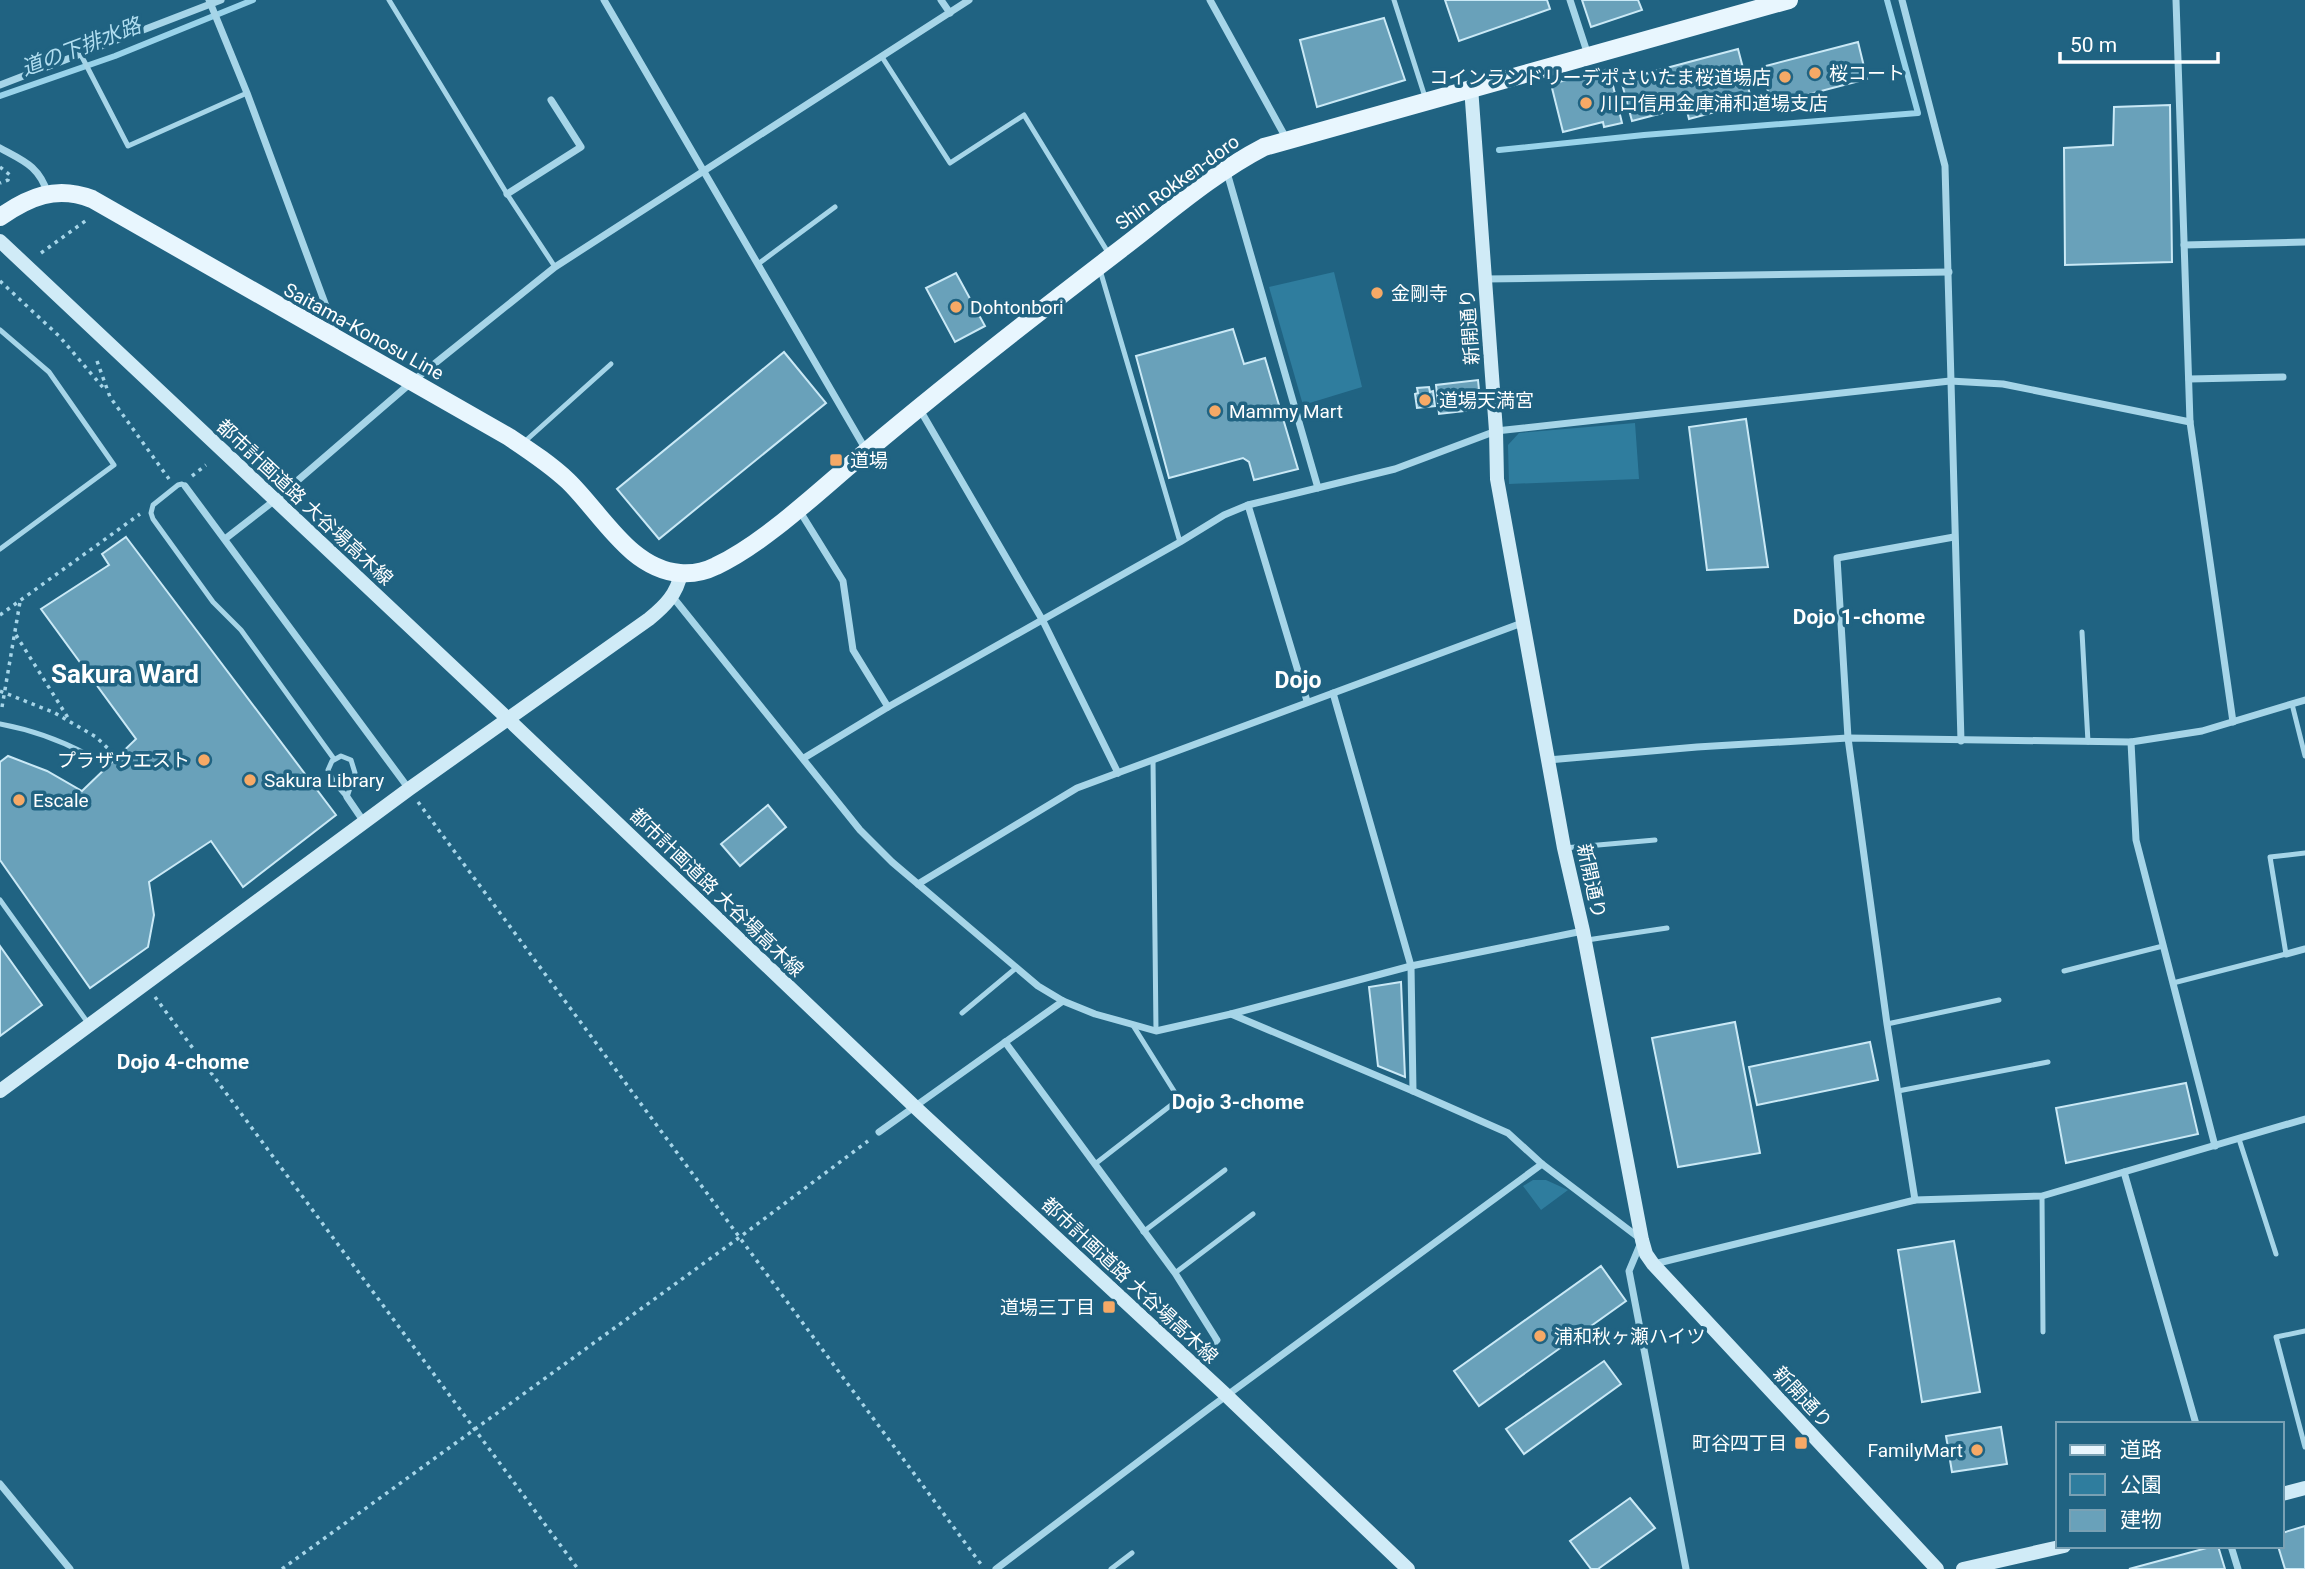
<svg xmlns="http://www.w3.org/2000/svg" width="2305" height="1569" viewBox="0 0 2305 1569" font-family="Roboto,'Noto Sans JP',sans-serif">
<rect width="100%" height="100%" fill="#206382"/>
<!-- green -->
<g fill="#2f7d9e">
<path d="M1334,272L1362,387L1303,405L1269,287Z"/>
<path d="M1635,423L1639,479L1509,484L1508,445L1519,433Z"/>
<path d="M1533,1180H1546L1568,1190L1541,1210L1523,1186Z"/>
</g>
<g fill="none" stroke-linecap="round" stroke-linejoin="round">
<!-- stream -->
<g stroke="#99d3ea" stroke-width="6">
<path d="M0,96L115,56L253,0"/>
<path d="M1499,150L1644,135L1918,113L1887,0"/>
</g>
</g>
<!-- building -->
<g fill="#69a1ba" stroke="#cae9f6" stroke-width="2">
<path d="M1445,0H1547L1550,9L1459,41Z"/>
<path d="M1582,0H1638L1642,10L1591,27Z"/>
<path d="M1384,18L1405,80L1317,107L1300,40Z"/>
<path d="M1858,42L1867,79L1771,104L1762,67Z"/>
<path d="M1738,49L1752,102L1689,119L1686,107L1632,121L1621,80Z"/>
<path d="M1609,69L1622,123L1604,127L1603,122L1563,132L1551,84Z"/>
<path d="M2170,105L2172,262L2065,265L2064,148L2113,145L2114,107Z"/>
<path d="M956,273L985,326L955,342L926,288Z"/>
<path d="M1233,329L1244,364L1265,358L1298,469L1254,480L1249,462L1243,458L1169,478L1136,356Z"/>
<path d="M784,352L826,403L659,539L617,489Z"/>
<path d="M1478,380L1481,409L1439,414L1436,385Z"/>
<path d="M1429,387L1430,392L1433,391L1435,406L1417,408L1415,394L1418,393L1417,388Z"/>
<path d="M1746,419L1768,567L1707,570L1689,427Z"/>
<path d="M126,537L336,815L243,887L211,841L149,882L154,915L148,947L90,988L0,860V762L8,756L47,771L82,791L136,739L41,609L109,565L102,554Z"/>
<path d="M768,805L786,827L740,866L721,844Z"/>
<path d="M0,946L42,1005L0,1036Z"/>
<path d="M1401,982L1405,1077L1378,1066L1369,987Z"/>
<path d="M1735,1022L1760,1153L1678,1167L1652,1038Z"/>
<path d="M1870,1042L1878,1080L1757,1105L1749,1067Z"/>
<path d="M2186,1083L2198,1134L2066,1163L2056,1108Z"/>
<path d="M1954,1241L1980,1392L1922,1402L1898,1250Z"/>
<path d="M1601,1266L1626,1301L1479,1406L1454,1371Z"/>
<path d="M1604,1361L1621,1384L1524,1454L1506,1429Z"/>
<path d="M2001,1427L2007,1464L1952,1472L1946,1436Z"/>
<path d="M1630,1498L1655,1528L1598,1569H1591L1570,1541Z"/>
<path d="M2305,1526V1569H2285L2278,1546H2282V1533Z"/>
<path d="M2214,1546H2218L2225,1569H2129Z"/>
</g>
<g fill="none" stroke-linecap="round" stroke-linejoin="round">
<!-- path -->
<g stroke="#a6d5e8" stroke-width="3.5" stroke-dasharray="3.5 5" stroke-linecap="butt">
<path d="M0,167L10,175L8,180L0,183"/>
<path d="M41,253L88,219"/>
<path d="M0,281L59,336L106,391"/>
<path d="M97,361L110,397L169,479"/>
<path d="M192,476L206,465"/>
<path d="M0,615L140,514"/>
<path d="M16,635L70,721"/>
<path d="M0,691L55,713L96,737L117,757"/>
<path d="M2,707L20,602"/>
<path d="M418,802L983,1567"/>
<path d="M155,997L578,1569"/>
<path d="M282,1569L740,1237L868,1141"/>
</g>
<!-- lane -->
<g stroke="#a6d5e8" stroke-width="5">
<path d="M389,0L507,194L555,267"/>
<path d="M1394,0L1425,97"/>
<path d="M81,55L128,146L247,93"/>
<path d="M882,57L950,163L1024,115L1109,254"/>
<path d="M758,264L835,207"/>
<path d="M1100,270L1180,542"/>
<path d="M0,330L49,372L114,465L0,549"/>
<path d="M522,444L611,364"/>
<path d="M185,486L182,484L178,485L153,505L151,513L153,519L213,602L241,630L334,759"/>
<path d="M2082,632L2088,742"/>
<path d="M2292,704L2305,756"/>
<path d="M0,724C32,730 58,739 86,754"/>
<path d="M341,756L351,760L355,773L347,797L334,782L328,770L332,761Z"/>
<path d="M1153,760L1156,1031"/>
<path d="M1564,848L1655,840"/>
<path d="M0,900L88,1023"/>
<path d="M1587,940L1667,928"/>
<path d="M2064,971L2163,946"/>
<path d="M2173,983L2286,954L2270,857L2305,853"/>
<path d="M962,1013L1016,968"/>
<path d="M1887,1024L1999,1000"/>
<path d="M1898,1091L2048,1062"/>
<path d="M2239,1139L2276,1254"/>
<path d="M1095,1164L1179,1099L1134,1027"/>
<path d="M2042,1196L2043,1332"/>
<path d="M1143,1232L1225,1170"/>
<path d="M1175,1273L1253,1214"/>
<path d="M2305,1331L2276,1337L2305,1447"/>
<path d="M1111,1569L1132,1553"/>
</g>
<!-- street -->
<g stroke="#a6d5e8" stroke-width="7">
<path d="M209,0L247,93L336,333"/>
<path d="M604,0L866,450"/>
<path d="M941,0L950,13"/>
<path d="M1210,0L1286,138"/>
<path d="M1570,0L1588,55"/>
<path d="M1902,0L1945,166L1961,741"/>
<path d="M2176,0L2190,422L2233,722"/>
<path d="M0,85L221,0"/>
<path d="M0,148C24,161 39,166 48,194"/>
<path d="M1226,169L1318,488"/>
<path d="M507,194L581,147L551,100"/>
<path d="M2184,245L2305,242"/>
<path d="M1485,279L1949,272"/>
<path d="M2189,379L2283,377"/>
<path d="M919,408L1043,621L1118,773"/>
<path d="M185,486L409,789"/>
<path d="M1248,505L1307,701"/>
<path d="M799,510L843,581L853,650L888,707"/>
<path d="M225,539L275,500L413,381L555,267L969,0"/>
<path d="M672,596L860,830L892,862L1038,986L1063,1001L1095,1014L1156,1031L1231,1014L1413,1091L1508,1133L1542,1164L1642,1240L1629,1271L1686,1569"/>
<path d="M1333,693L1411,966L1413,1091"/>
<path d="M2131,742L2136,840L2215,1146"/>
<path d="M804,758L888,707L1180,542L1224,515L1248,505L1395,469L1496,431L1950,381L2003,384L2190,422"/>
<path d="M1548,760L1697,747L1848,738L2131,742L2202,731L2305,700"/>
<path d="M347,797L364,822"/>
<path d="M918,884L1077,788L1522,623"/>
<path d="M2286,954L2305,949"/>
<path d="M1231,1014L1411,966L1583,931"/>
<path d="M1005,1042L1175,1273L1217,1340L1193,1364"/>
<path d="M879,1132L1063,1001"/>
<path d="M2124,1172L2196,1424"/>
<path d="M1915,1200L1887,1024L1848,738L1837,558L1954,537"/>
<path d="M1654,1264L1915,1200L2042,1196L2305,1119"/>
<path d="M0,1484L70,1569"/>
<path d="M2231,1546L2238,1569"/>
<path d="M996,1569L1211,1407L1542,1164"/>
</g>
<!-- secondary -->
<g stroke="#d0ebf7" stroke-width="14">
<path d="M1471,87L1496,431L1497,479L1564,848L1583,931L1642,1240L1646,1254L1653,1264L1937,1569"/>
<path d="M0,241L508,719L915,1107L1226,1395L1408,1569"/>
<path d="M0,1091L409,789L649,619C665,606 677,594 681,573"/>
<path d="M2282,1494L2305,1488"/>
<path d="M1963,1569L2064,1546"/>
</g>
<!-- primary -->
<path stroke="#e8f6fe" stroke-width="18" d="M0,217C29,197 56,185 92,199L509,437C530,451 550,464 568,481C602,514 630,569 680,573C692,574 706,571 716,566C767,542 824,486 868,450C950,381 1036,314 1121,249C1167,214 1212,174 1264,147L1789,0"/>
</g>
<!-- markers -->
<g fill="#f6a966" stroke="#206382" stroke-width="2.5">
<circle cx="1815" cy="73" r="7"/>
<circle cx="1785" cy="77" r="7"/>
<circle cx="1586" cy="103" r="7"/>
<circle cx="1377" cy="293" r="7"/>
<circle cx="956" cy="307" r="7"/>
<circle cx="1425" cy="400" r="7"/>
<circle cx="1215" cy="411" r="7"/>
<rect x="829" y="453" width="14" height="14" rx="3.5"/>
<circle cx="204" cy="760" r="7"/>
<circle cx="250" cy="780" r="7"/>
<circle cx="19" cy="800" r="7"/>
<rect x="1102" y="1300" width="14" height="14" rx="3.5"/>
<circle cx="1540" cy="1336" r="7"/>
<rect x="1794" y="1436" width="14" height="14" rx="3.5"/>
<circle cx="1977" cy="1450" r="7"/>
</g>
<g text-anchor="middle" stroke-width="7" stroke-linejoin="round" paint-order="stroke">
<!-- poi labels -->
<g font-size="19" fill="#fff" stroke="#206382" text-anchor="start">
<text x="1829" y="80">桜コート</text>
<text x="1771" y="84" text-anchor="end">コインランドリーデポさいたま桜道場店</text>
<text x="1600" y="110">川口信用金庫浦和道場支店</text>
<text x="1391" y="300">金剛寺</text>
<text x="970" y="314">Dohtonbori</text>
<text x="1439" y="407">道場天満宮</text>
<text x="1229" y="418">Mammy Mart</text>
<text x="850" y="467">道場</text>
<text x="190" y="767" text-anchor="end">プラザウエスト</text>
<text x="264" y="787">Sakura Library</text>
<text x="33" y="807">Escale</text>
<text x="1095" y="1314" text-anchor="end">道場三丁目</text>
<text x="1554" y="1343">浦和秋ヶ瀬ハイツ</text>
<text x="1787" y="1450" text-anchor="end">町谷四丁目</text>
<text x="1963" y="1457" text-anchor="end">FamilyMart</text>
</g>
<!-- street labels -->
<g font-size="19" fill="#fff" stroke="#206382">
<text transform="translate(1177 182) rotate(-36)" y="7">Shin Rokken-doro</text>
<text transform="translate(1469 327) rotate(-94)" y="7">新開通り</text>
<text transform="translate(364 331) rotate(29)" y="7">Saitama-Konosu Line</text>
<text transform="translate(305 502) rotate(43)" y="7">都市計画道路 大谷場高木線</text>
<text transform="translate(1592 881) rotate(78)" y="7">新開通り</text>
<text transform="translate(717 892) rotate(44)" y="7">都市計画道路 大谷場高木線</text>
<text transform="translate(1130 1280) rotate(43)" y="7">都市計画道路 大谷場高木線</text>
<text transform="translate(1803 1397) rotate(47)" y="7">新開通り</text>
</g>
<!-- water labels -->
<g font-size="21" font-style="italic" fill="#b1def0" stroke="#206382">
<text transform="translate(81 47) rotate(-21)" y="7">道の下排水路</text>
</g>
<!-- neighbourhood labels -->
<g font-size="21" font-weight="bold" fill="#fff" stroke="#206382">
<text x="1859" y="624">Dojo 1-chome</text>
<text x="183" y="1069">Dojo 4-chome</text>
<text x="1238" y="1109">Dojo 3-chome</text>
</g>
<!-- quarter labels -->
<g font-size="23" font-weight="bold" fill="#fff" stroke="#206382">
<text x="1298" y="688">Dojo</text>
</g>
<!-- district labels -->
<g font-size="26" font-weight="bold" fill="#fff" stroke="#206382">
<text x="125" y="683">Sakura Ward</text>
</g>
</g>
<!-- legend -->
<rect x="2056" y="1422" width="228" height="126" fill="#206382" stroke="#79a1b4" stroke-width="2"/>
<rect x="2070" y="1445" width="35" height="10" fill="#e8f6fe" stroke="#79a1b4" stroke-width="2"/>
<text x="2120" y="1457" font-size="21" fill="#ffffff">道路</text>
<rect x="2070" y="1474" width="35" height="21" fill="#2f7d9e" stroke="#79a1b4" stroke-width="2"/>
<text x="2120" y="1492" font-size="21" fill="#ffffff">公園</text>
<rect x="2070" y="1510" width="35" height="21" fill="#69a1ba" stroke="#79a1b4" stroke-width="2"/>
<text x="2120" y="1527" font-size="21" fill="#ffffff">建物</text>
<!-- scale -->
<path d="M2060 52v10h158v-10" fill="none" stroke="#ffffff" stroke-width="3.5"/>
<text x="2070" y="52" font-size="21" fill="#ffffff" stroke="#206382" stroke-width="5" paint-order="stroke">50 m</text>
</svg>
